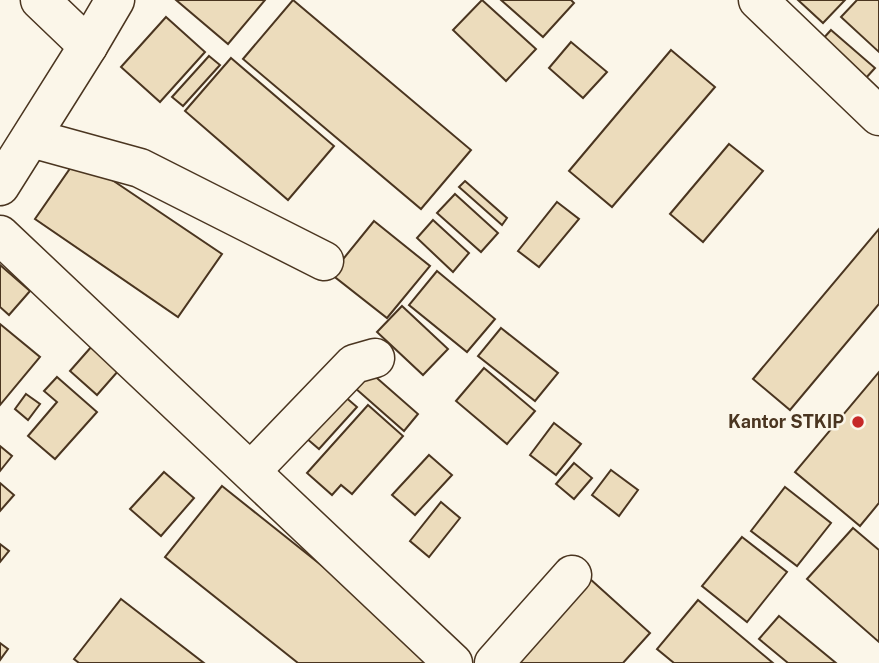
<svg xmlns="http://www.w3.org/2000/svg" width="879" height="663" viewBox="0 0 879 663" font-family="'Public Sans',sans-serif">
<rect width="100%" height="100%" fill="#fbf6e9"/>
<!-- building -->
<g fill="#ecdcbc" stroke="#4a3520" stroke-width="2">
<path d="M176,0H265L228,44Z"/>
<path d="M293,0L471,150L421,209L243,59Z"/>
<path d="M482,0L536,49L506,81L453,30Z"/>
<path d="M501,0H571L574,3L543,37Z"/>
<path d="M798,0H845L823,23Z"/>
<path d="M857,0H879V52L841,17Z"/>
<path d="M166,17L205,52L160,102L121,67Z"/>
<path d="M831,30L875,68L865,79L821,41Z"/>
<path d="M571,42L607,72L583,98L549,68Z"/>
<path d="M671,50L715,87L612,207L569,171Z"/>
<path d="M209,56L220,65L183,106L172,97Z"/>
<path d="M231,58L334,146L288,200L185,111Z"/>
<path d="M729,144L763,171L703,242L670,214Z"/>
<path d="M78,157L222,254L178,317L35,219Z"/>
<path d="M465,181L507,218L502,225L459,187Z"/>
<path d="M455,194L498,233L481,252L437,213Z"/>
<path d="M557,202L579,219L539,267L518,251Z"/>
<path d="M433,220L469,253L453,272L417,238Z"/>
<path d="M374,221L430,266L387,318L331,274Z"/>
<path d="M879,229V304L790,410L753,379Z"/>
<path d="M0,265L30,291L9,315L0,307Z"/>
<path d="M437,271L495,319L467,352L409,305Z"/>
<path d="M402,306L448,349L423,375L377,332Z"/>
<path d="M0,324L40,357L0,405Z"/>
<path d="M501,328L558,373L535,401L478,356Z"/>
<path d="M92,346L119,370L97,395L70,371Z"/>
<path d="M484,368L535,411L507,444L456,401Z"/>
<path d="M370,372L418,414L404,431L355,388Z"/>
<path d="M879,372V503L860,526L795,472Z"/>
<path d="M57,377L97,412L55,459L28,436L57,402L44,391Z"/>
<path d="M26,394L40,404L28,420L15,409Z"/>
<path d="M343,395L357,407L319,449L306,438Z"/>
<path d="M368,405L403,436L352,494L341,485L332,495L307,473Z"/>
<path d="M554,423L581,444L556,475L530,455Z"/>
<path d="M0,446L12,456L0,471Z"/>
<path d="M429,455L452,475L415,515L392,495Z"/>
<path d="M574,463L592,478L574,499L556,484Z"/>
<path d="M611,470L638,490L619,516L592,495Z"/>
<path d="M164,472L194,498L161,536L130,509Z"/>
<path d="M0,483L14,495L0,511Z"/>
<path d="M222,486L444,663H298L165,557Z"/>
<path d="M785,487L831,523L797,566L751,531Z"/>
<path d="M441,502L460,518L429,557L410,541Z"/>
<path d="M853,528L879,550V642L807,579Z"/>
<path d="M742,537L787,572L747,622L702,586Z"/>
<path d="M0,544L9,551L0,562Z"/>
<path d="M589,578L650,633L623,663H513Z"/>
<path d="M121,599L204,663H79L74,659Z"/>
<path d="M698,600L773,663H674L657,649Z"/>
<path d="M779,616L836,663H788L759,639Z"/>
<path d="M0,643L8,649L0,660Z"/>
</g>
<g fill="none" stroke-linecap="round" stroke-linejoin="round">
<defs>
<g id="minor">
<path d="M40,0L88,46"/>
<path d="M758,0L879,116"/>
<path d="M31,138L140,168L324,261"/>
<path d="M0,186L88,46L115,0"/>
<path d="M0,235L453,663"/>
<path d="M251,471L354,364L375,358"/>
<path d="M494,663L572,575"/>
</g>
</defs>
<!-- minor casing -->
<use href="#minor" stroke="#4a3520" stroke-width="41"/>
<!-- minor -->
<use href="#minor" stroke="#fbf6e9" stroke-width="38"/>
</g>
<!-- markers -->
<circle fill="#c62828" stroke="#fbf6e9" stroke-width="2.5" cx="858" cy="422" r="7"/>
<g text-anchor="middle" stroke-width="5" stroke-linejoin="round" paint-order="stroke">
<!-- poi labels -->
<g font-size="18" font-weight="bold" fill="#4a3520" stroke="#fbf6e9" text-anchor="end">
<text x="844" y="428">Kantor STKIP</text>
</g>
</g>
</svg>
